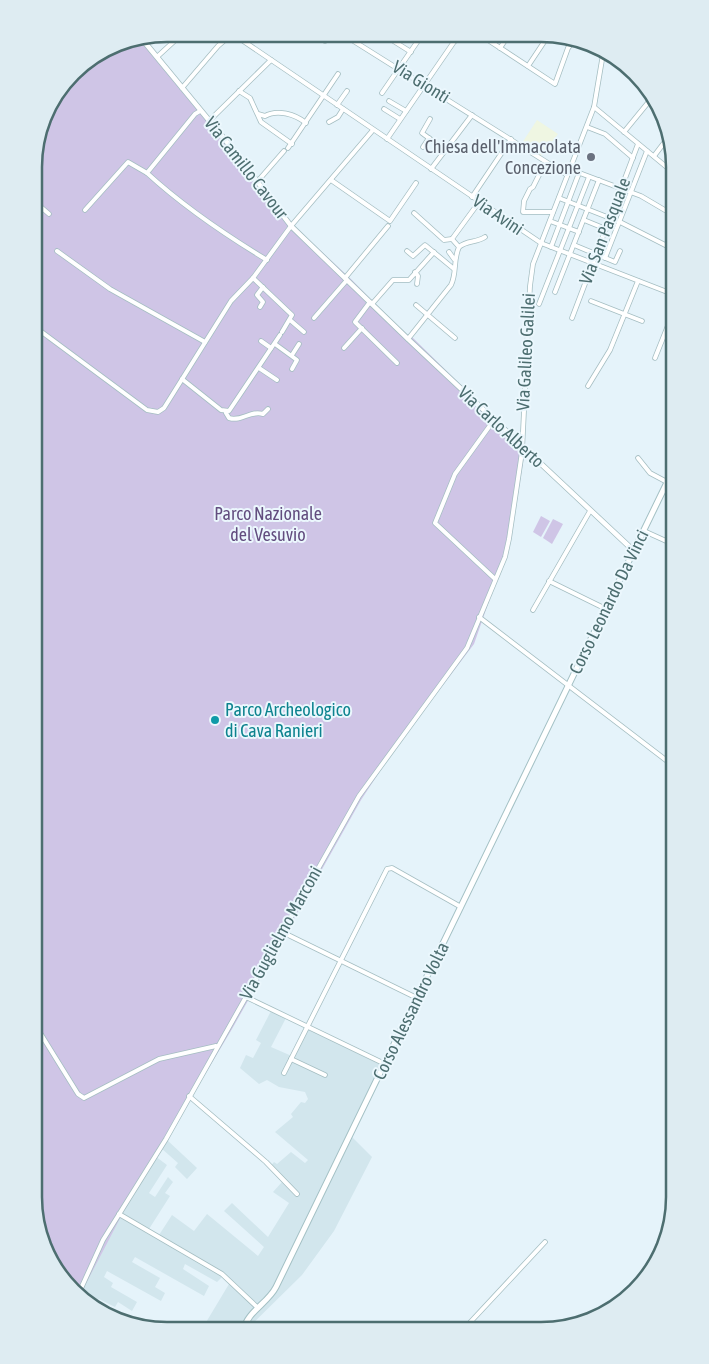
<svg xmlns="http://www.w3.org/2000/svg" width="709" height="1364" viewBox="0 0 709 1364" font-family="'Asap Condensed',sans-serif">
<rect width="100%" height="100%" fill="#e5f3fa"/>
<!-- residential -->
<g fill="#d2e6ed">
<path d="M271,1011L286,1018L271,1047L294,1057L308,1029L381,1065L349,1134L372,1157L334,1231L302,1275L247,1329H202L229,1284L222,1277L217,1282L185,1264L183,1269L209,1286L204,1296L135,1257L132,1262L160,1278L155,1287L165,1293L161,1301L107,1271L104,1277L113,1283L111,1287L137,1302L132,1311L118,1302L115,1307L99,1299L96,1303L93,1304L79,1297L106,1239L155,1156L167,1165L149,1193L155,1197L168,1177L173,1182L165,1193L170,1196L149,1229L159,1235L172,1215L194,1231L207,1214L258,1256L264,1247L224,1211L232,1203L268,1237L289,1203L273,1192L282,1182L269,1168L274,1162L277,1164L291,1152L305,1163L308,1160L275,1132L293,1117L291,1114L301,1102L305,1103L308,1099L305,1092L279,1087L267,1080L259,1084L240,1068L246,1055L253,1058L261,1043L256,1040Z"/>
<path d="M167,1140L197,1168L187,1179L175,1167L178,1163L161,1148Z"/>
</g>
<!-- education -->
<path fill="#eff6e2" d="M537,120L558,134L541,156L522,143Z"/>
<!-- green -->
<g fill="#cfc5e6">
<path d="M143,39L246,163L291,223L352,280L408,337H412L522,445L524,456L511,538L504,565L496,581L474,644L394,750L361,800L232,1029L126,1207L79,1297L41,1239L34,1197L35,150L48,108L79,67L116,44Z"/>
<path d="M541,516L550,521L541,537L533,532Z"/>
<path d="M553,519L563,524L552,544L543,538Z"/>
</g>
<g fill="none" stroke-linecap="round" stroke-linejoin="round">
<defs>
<g id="minor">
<path d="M233,34L541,243L675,295"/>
<path d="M304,35H313"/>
<path d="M313,35L325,41"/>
<path d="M344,35L567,175"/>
<path d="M384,35L411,52"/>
<path d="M447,36L455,41"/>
<path d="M482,36L555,84L568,48L574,40"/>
<path d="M500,48L508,36"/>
<path d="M158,56L182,34"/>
<path d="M528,66L548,36"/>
<path d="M182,88L218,46L232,34"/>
<path d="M239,91L250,98L261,122L292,144"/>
<path d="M382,93L422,35"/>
<path d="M389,101L406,111"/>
<path d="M337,105L347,91"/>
<path d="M594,107L675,174"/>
<path d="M384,109L400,119"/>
<path d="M200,111L195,114L147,173C184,207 224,234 267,260"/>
<path d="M258,114L265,116C277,109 295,114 306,123"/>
<path d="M430,119L422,133L445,150"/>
<path d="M209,121L271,60"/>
<path d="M329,122L338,117L343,109"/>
<path d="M587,127L605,134L633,158"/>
<path d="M624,132L651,99"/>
<path d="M387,139L458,36"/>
<path d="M423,147L429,138"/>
<path d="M288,148L338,74"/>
<path d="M654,156L670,135"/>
<path d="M431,169L472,115"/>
<path d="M569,169L641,196L675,216"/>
<path d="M541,171L533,187L530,189L524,201L523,212H553"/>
<path d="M331,180L390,221L416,183"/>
<path d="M257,182L284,151"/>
<path d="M472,197L511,139"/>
<path d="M559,198L620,222L675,250"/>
<path d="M35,202L49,214"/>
<path d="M85,210L128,162L147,173"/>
<path d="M414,213L444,240L452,239"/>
<path d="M584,220L606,229"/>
<path d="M550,221L579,232"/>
<path d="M574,245L615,262L620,251"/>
<path d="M459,247C467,240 476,243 485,237"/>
<path d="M551,247L579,173"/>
<path d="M57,251L110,289L205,342"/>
<path d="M407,251L413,256L425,245L454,269"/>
<path d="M449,252L454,259"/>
<path d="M605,258L647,151"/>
<path d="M415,272L418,276L417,284"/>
<path d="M253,278L292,315L282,332"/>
<path d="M345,278L388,226"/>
<path d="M555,292L599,180"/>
<path d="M591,301L642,321"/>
<path d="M370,302L355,322L397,363"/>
<path d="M372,304L393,280H409L434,252"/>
<path d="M539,304L589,177"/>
<path d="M416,305L455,338"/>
<path d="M260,307L263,302L257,295L263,287"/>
<path d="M314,318L347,280"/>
<path d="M572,318L638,144"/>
<path d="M290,320L304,332"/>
<path d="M35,327L147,410L158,412L164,408L231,301L253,278L291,226L373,130"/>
<path d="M408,339L451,285C457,273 453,260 459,247L452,239L479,202"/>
<path d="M261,341L271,348"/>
<path d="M275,344L297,360L292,369"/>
<path d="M344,348L362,328"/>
<path d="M292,355L299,344"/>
<path d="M655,358L675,308"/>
<path d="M259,368L277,380"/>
<path d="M182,379L221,410L229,411L280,335"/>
<path d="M588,386L610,350L638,281"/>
<path d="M226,413L229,418C242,422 250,410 263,414L268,409"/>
<path d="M494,420L455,474L435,523L495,579"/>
<path d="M638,458L650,473L667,482"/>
<path d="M644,531L675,545"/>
<path d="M549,581L606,609"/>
<path d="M533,610L590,511"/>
<path d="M479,617L675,767"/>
<path d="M282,932L417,998"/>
<path d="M246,997L385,1064"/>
<path d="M34,1023L78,1094L84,1098L159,1059L216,1046"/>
<path d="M291,1059L325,1075"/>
<path d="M284,1073L387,869L392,868L461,907"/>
<path d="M189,1096L266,1162L297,1194"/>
<path d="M119,1214L222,1274L258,1308"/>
<path d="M78,1295L103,1240L166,1139L359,796L467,648L505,557L509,539L522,452L530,286L533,264L594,107L603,54"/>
<path d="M463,1330L545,1242"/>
</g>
<path id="tertiary" d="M142,39L231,147L291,226L408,339L634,551"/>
<path id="secondary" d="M244,1329C247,1312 268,1303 276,1287L675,466"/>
</defs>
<!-- minor casing -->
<use href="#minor" stroke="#a5bec2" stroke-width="5.5"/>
<!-- tertiary casing -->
<use href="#tertiary" stroke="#a5bec2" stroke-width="6"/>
<!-- secondary casing -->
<use href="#secondary" stroke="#a4c1c5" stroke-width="7"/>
<!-- minor -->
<use href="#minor" stroke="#fff" stroke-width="4"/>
<!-- tertiary -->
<use href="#tertiary" stroke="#fff" stroke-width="4.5"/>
<!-- secondary -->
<use href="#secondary" stroke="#fff" stroke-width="5"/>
</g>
<!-- markers -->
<circle fill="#6b7280" stroke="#ebf7fd" stroke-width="2" cx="591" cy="157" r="5"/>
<circle fill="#0f9aa8" stroke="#ebf7fd" stroke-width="2" cx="215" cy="720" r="5"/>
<g text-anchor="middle" stroke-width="4" stroke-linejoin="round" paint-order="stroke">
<!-- street labels -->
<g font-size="18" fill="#4d6e70" stroke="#ebf7fd">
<text transform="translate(421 82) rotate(32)" y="6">Via Gionti</text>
<text transform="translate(246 168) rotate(52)" y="6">Via Camillo Cavour</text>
<text transform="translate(498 215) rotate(34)" y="6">Via Avini</text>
<text transform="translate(605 231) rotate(-69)" y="6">Via San Pasquale</text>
<text transform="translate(526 352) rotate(-87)" y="6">Via Galileo Galilei</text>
<text transform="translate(501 427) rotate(43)" y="6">Via Carlo Alberto</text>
<text transform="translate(609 602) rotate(-64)" y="6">Corso Leonardo Da Vinci</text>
<text transform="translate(281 933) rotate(-61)" y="6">Via Guglielmo Marconi</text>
<text transform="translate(411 1011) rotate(-64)" y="6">Corso Alessandro Volta</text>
</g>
<!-- worship labels -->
<g font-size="18" fill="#5b616d" stroke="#ebf7fd" text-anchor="end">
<text x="581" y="153">Chiesa dell'Immacolata<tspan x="581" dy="21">Concezione</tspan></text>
</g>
<!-- park labels -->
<g font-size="18" fill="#624d7f" stroke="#ebf7fd">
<text x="268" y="520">Parco Nazionale<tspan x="268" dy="21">del Vesuvio</tspan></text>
</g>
<!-- culture labels -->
<g font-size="18" fill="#0d838f" stroke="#ebf7fd" text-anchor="start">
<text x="225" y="716">Parco Archeologico<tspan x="225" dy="21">di Cava Ranieri</tspan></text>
</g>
</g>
<!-- crop -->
<path d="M0 0H709V1364H0ZM167 42H541A125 125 0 0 1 666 167V1197A125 125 0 0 1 541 1322H167A125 125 0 0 1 42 1197V167A125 125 0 0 1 167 42Z" fill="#deecf2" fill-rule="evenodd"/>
<path fill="none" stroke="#4d6e70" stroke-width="2.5" d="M167 42H541A125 125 0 0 1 666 167V1197A125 125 0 0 1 541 1322H167A125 125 0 0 1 42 1197V167A125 125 0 0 1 167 42Z"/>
</svg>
